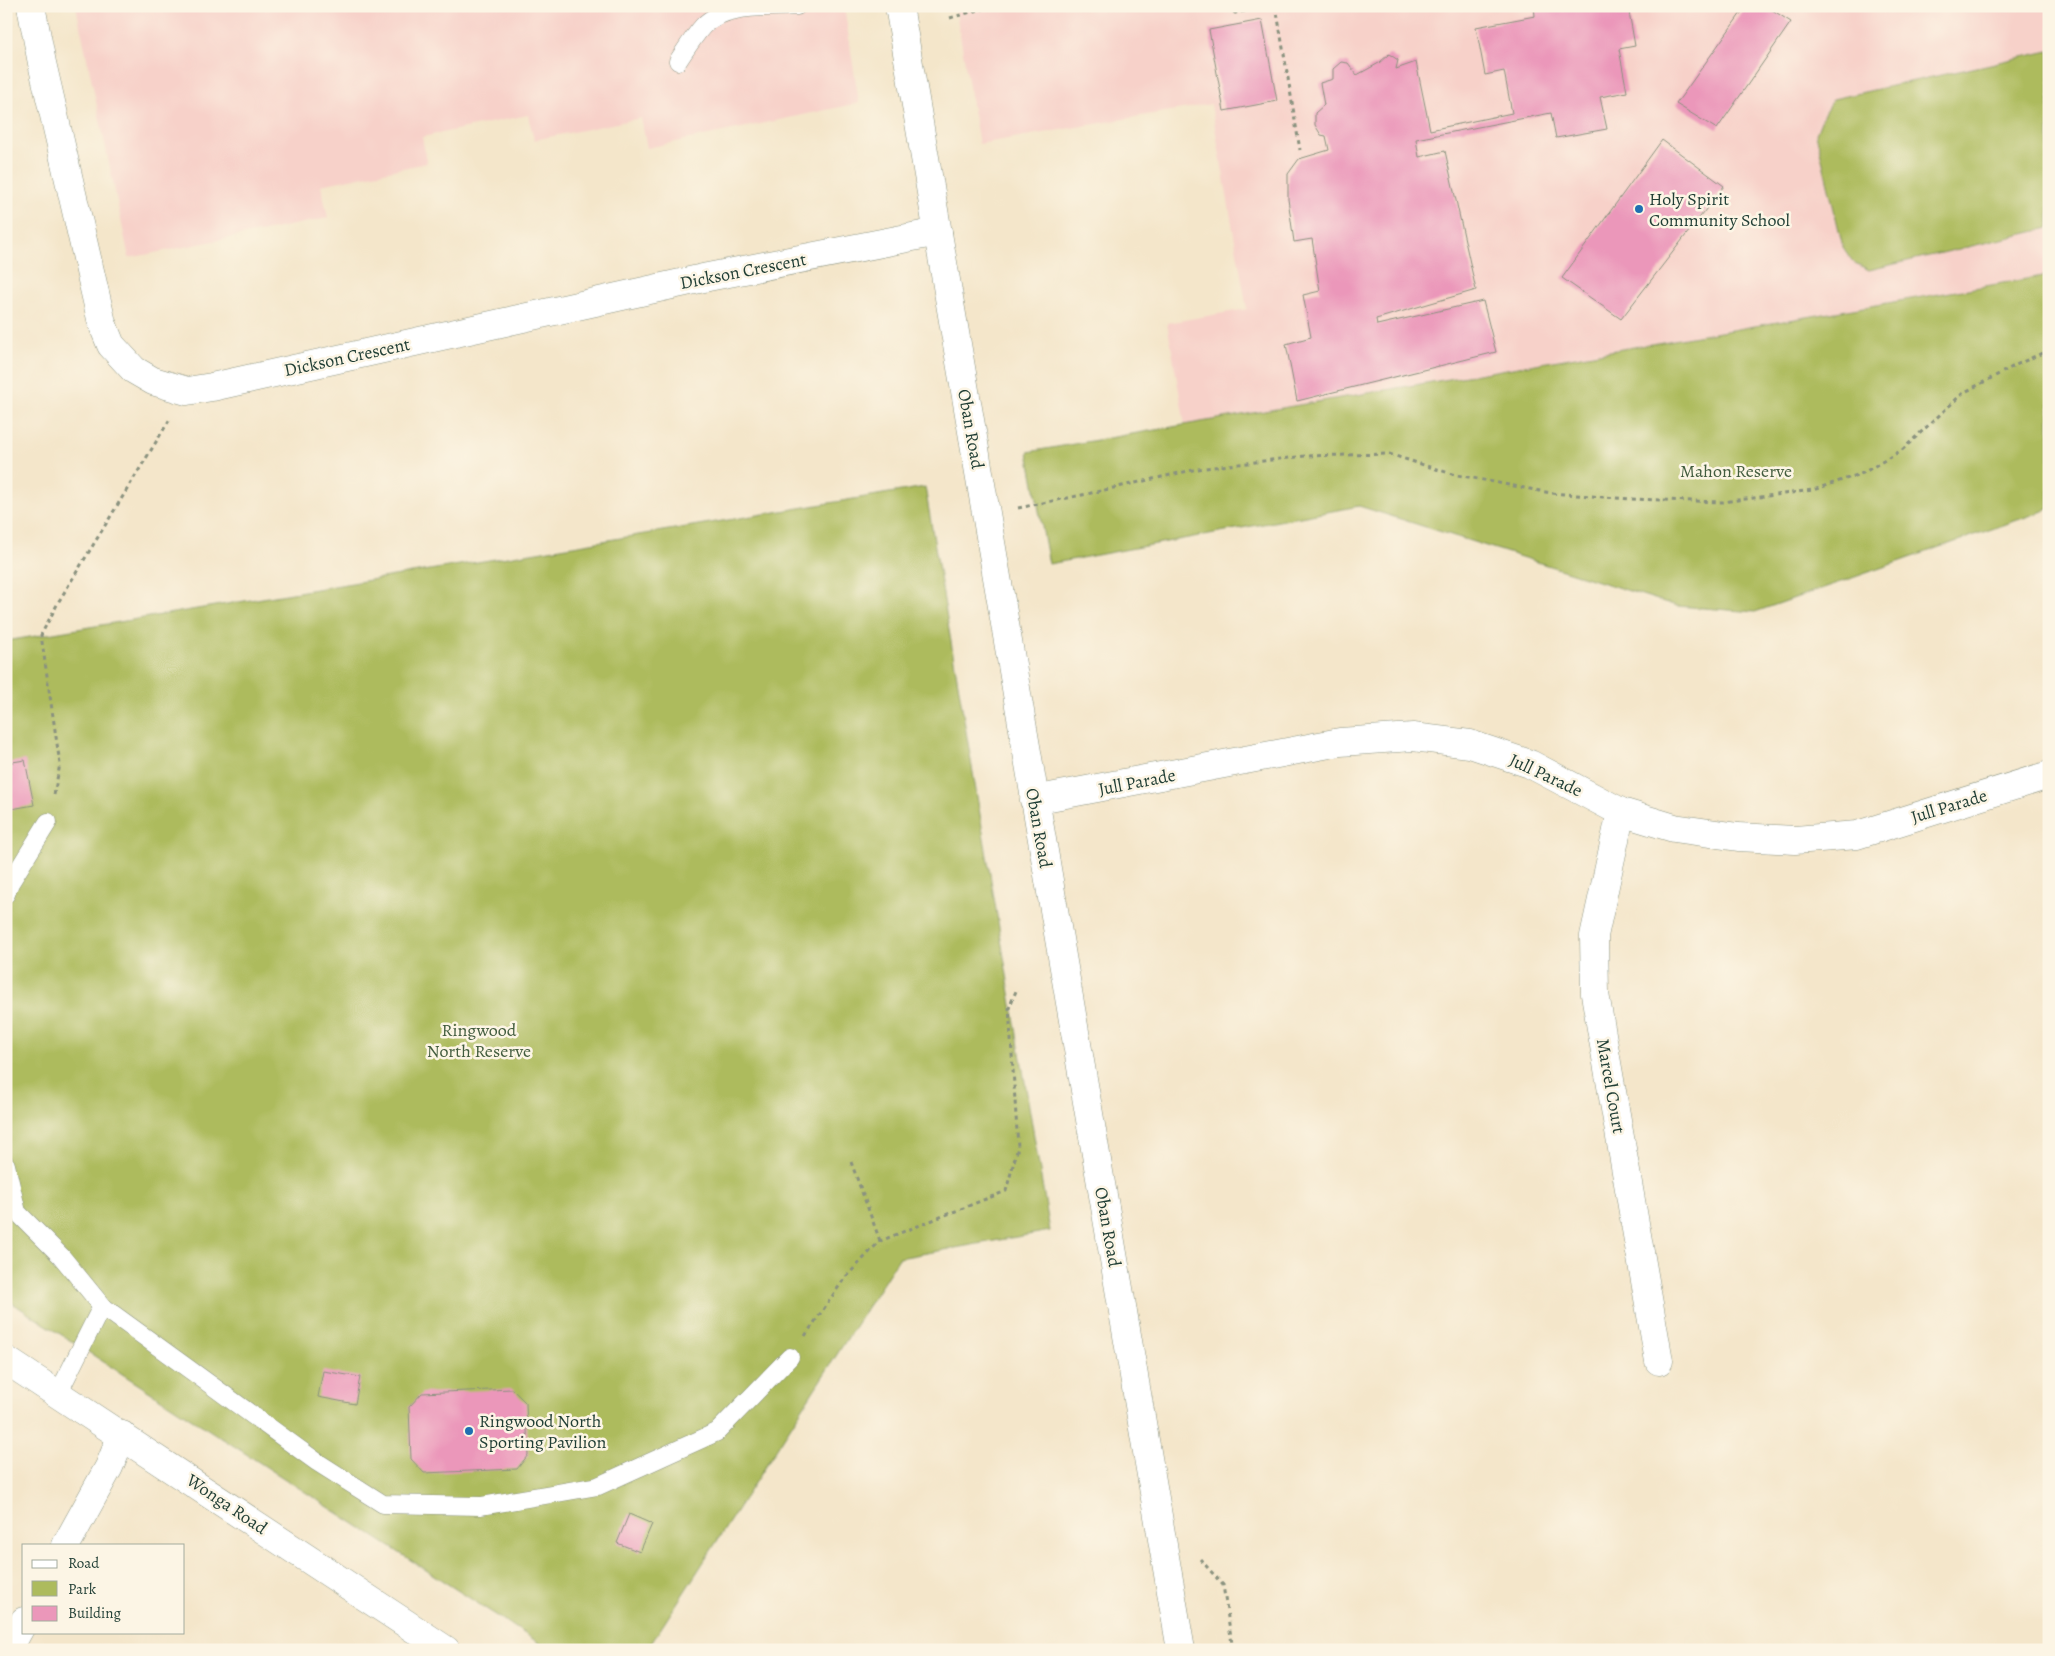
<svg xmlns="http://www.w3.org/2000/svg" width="2055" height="1656" viewBox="0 0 2055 1656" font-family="Alegreya,serif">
<rect width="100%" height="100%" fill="#fcf5e5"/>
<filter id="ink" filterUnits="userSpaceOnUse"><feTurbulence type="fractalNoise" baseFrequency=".02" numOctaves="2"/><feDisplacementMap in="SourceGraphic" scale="10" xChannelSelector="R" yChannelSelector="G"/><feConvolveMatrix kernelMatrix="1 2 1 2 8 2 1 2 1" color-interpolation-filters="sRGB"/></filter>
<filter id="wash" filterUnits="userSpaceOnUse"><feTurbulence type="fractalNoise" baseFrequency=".0096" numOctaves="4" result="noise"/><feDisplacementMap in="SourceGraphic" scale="20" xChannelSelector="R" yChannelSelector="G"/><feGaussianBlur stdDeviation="1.12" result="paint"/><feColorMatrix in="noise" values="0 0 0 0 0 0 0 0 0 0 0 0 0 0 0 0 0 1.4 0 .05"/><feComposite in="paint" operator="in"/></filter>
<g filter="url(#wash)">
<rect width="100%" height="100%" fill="#f4e6ca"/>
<!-- built -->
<g fill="#f7d1c9">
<path d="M76,6H844L859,103L647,148L641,118L534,140L528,115L422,137L427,163L321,185L328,218L129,258Z"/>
<path d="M955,6H2049V275L1185,425L1167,323L1247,309L1211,104L979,144Z"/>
</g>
<!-- green -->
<g fill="#adbb5d" stroke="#667c48">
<path d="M2049,51V228L1869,270L1853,262L1843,247L1816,134L1823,116L1833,99Z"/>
<path d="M2049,275V509L1755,612L1677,606L1359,506L1049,564L1028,452Z"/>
<path d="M925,487L1050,1231L899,1258L647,1650H550L6,1299V641Z"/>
</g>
<g id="blocks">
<!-- building -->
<g fill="#eb97ba">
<path d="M1534,6H1628L1635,46L1619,49L1627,92L1600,97L1607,129L1556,138L1551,113L1416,139L1419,157L1445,151L1476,290L1376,319L1377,325L1483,301L1496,352L1297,401L1286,344L1311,337L1303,295L1320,291L1312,239L1294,242L1288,199V174L1299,159L1329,150L1326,136L1321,135L1315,125V113L1324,105L1320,83L1333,79V69L1341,62L1348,63L1357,75L1379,63L1389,54L1398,60L1396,69L1416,62L1430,130L1512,113L1504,71L1485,75L1476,27L1535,16Z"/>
<path d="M1746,6H1766L1791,22L1717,129L1676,104Z"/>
<path d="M1262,20L1277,101L1224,111L1209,30Z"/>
<path d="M1662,140L1724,186L1621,319L1562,278Z"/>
<path d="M25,760L34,805L6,810V763Z"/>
<path d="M323,1371L360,1377L355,1404L318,1397Z"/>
<path d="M512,1389L526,1403L528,1455L517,1469L424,1473L411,1459L409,1407L422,1393Z"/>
<path d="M629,1514L652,1524L640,1552L617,1543Z"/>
</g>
</g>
</g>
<g filter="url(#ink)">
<use href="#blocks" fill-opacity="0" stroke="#8a927f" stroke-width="1"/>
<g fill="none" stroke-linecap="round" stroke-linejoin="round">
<defs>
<g id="service">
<path d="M678,61C686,49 694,36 703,26C725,3 768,8 797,6"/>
<path d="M6,894L10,883L48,822"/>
<path d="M6,1165L17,1212L61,1256L102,1306L317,1462L383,1504L481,1506L598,1486L717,1432L790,1357"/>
<path d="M58,1394L102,1306"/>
</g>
<g id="minor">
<path d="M31,6L42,63L102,323L111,345L134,370L153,381L187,391L212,387L708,277L938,232"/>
<path d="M1034,800L1340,742L1413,737L1470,744L1530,764L1621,812L1674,828L1738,837L1795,840L1857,835L2049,775"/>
<path d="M1621,812L1594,936L1595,994L1659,1361"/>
<path d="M66,1545L109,1467L122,1435"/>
<path d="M8,1650L24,1621"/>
</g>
<g id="secondary">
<path d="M899,6L1181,1650"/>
<path d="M6,1360L446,1650"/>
</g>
</defs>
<!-- service casing -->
<use href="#service" stroke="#8a927f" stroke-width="19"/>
<!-- minor casing -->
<use href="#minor" stroke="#8a927f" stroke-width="29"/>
<!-- secondary casing -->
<use href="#secondary" stroke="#8a927f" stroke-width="29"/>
<!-- path -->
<g stroke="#8a927f" stroke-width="3" stroke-dasharray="4 4" stroke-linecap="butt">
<path d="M1228,6L1235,13L1269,6"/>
<path d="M1276,6L1300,150"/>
<path d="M950,18L992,6"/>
<path d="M1018,508L1087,494L1197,469L1305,456L1389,454L1452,474L1551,493L1630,499L1723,502L1813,490L1863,473L1902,450L1963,393L2018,364L2049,350"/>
<path d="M54,795L60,764L41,635L59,601L170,419"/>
<path d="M851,1162L880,1241"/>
<path d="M805,1336L844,1279L880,1241L1006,1191L1018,1147L1009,1008L1016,991"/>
<path d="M1200,1559L1223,1585L1233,1650"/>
</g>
<!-- service -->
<use href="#service" stroke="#fff" stroke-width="18"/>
<!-- minor -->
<use href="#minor" stroke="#fff" stroke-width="28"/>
<!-- secondary -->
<use href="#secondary" stroke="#fff" stroke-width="28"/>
</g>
</g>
<!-- markers -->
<g fill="#1f6fb2" stroke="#fcf5e5" stroke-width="2">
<circle cx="1639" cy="209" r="5"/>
<circle cx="469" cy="1431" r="5"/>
</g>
<g text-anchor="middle" stroke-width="5" stroke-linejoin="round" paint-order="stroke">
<!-- poi labels -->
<g font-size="18" fill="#1f3d34" stroke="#fcf5e5" text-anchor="start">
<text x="1649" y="205">Holy Spirit<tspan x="1649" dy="21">Community School</tspan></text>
<text x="479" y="1427">Ringwood North<tspan x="479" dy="21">Sporting Pavilion</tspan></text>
</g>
<!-- street labels -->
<g font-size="18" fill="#1f3d34" stroke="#fcf5e5">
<text transform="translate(743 271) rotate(-11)" y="6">Dickson Crescent</text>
<text transform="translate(347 357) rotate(-12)" y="6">Dickson Crescent</text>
<text transform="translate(971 429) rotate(80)" y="6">Oban Road</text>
<text transform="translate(1546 775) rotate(25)" y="6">Jull Parade</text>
<text transform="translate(1137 782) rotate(-11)" y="6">Jull Parade</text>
<text transform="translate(1949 806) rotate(-17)" y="6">Jull Parade</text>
<text transform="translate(1039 828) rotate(80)" y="6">Oban Road</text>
<text transform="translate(1611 1086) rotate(80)" y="6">Marcel Court</text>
<text transform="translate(1108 1227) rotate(80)" y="6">Oban Road</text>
<text transform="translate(227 1504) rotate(34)" y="6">Wonga Road</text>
</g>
<!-- park labels -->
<g font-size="18" fill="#425c3e" stroke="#fcf5e5">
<text x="1736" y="477">Mahon Reserve</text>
<text x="479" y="1036">Ringwood<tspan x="479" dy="21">North Reserve</tspan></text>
</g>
</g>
<!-- margin -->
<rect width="2055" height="1656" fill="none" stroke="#fcf5e5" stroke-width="25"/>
<!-- legend -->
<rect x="22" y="1544" width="162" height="90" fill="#fcf5e5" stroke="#a4ab9e"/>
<rect x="32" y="1560" width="25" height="8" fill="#ffffff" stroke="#a4ab9e"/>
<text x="68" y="1568" font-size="15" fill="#1f3d34">Road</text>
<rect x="32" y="1581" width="25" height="15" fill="#adbb5d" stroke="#a4ab9e"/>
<text x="68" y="1594" font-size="15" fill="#1f3d34">Park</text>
<rect x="32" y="1606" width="25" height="15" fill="#eb97ba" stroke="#a4ab9e"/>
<text x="68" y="1618" font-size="15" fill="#1f3d34">Building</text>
</svg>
